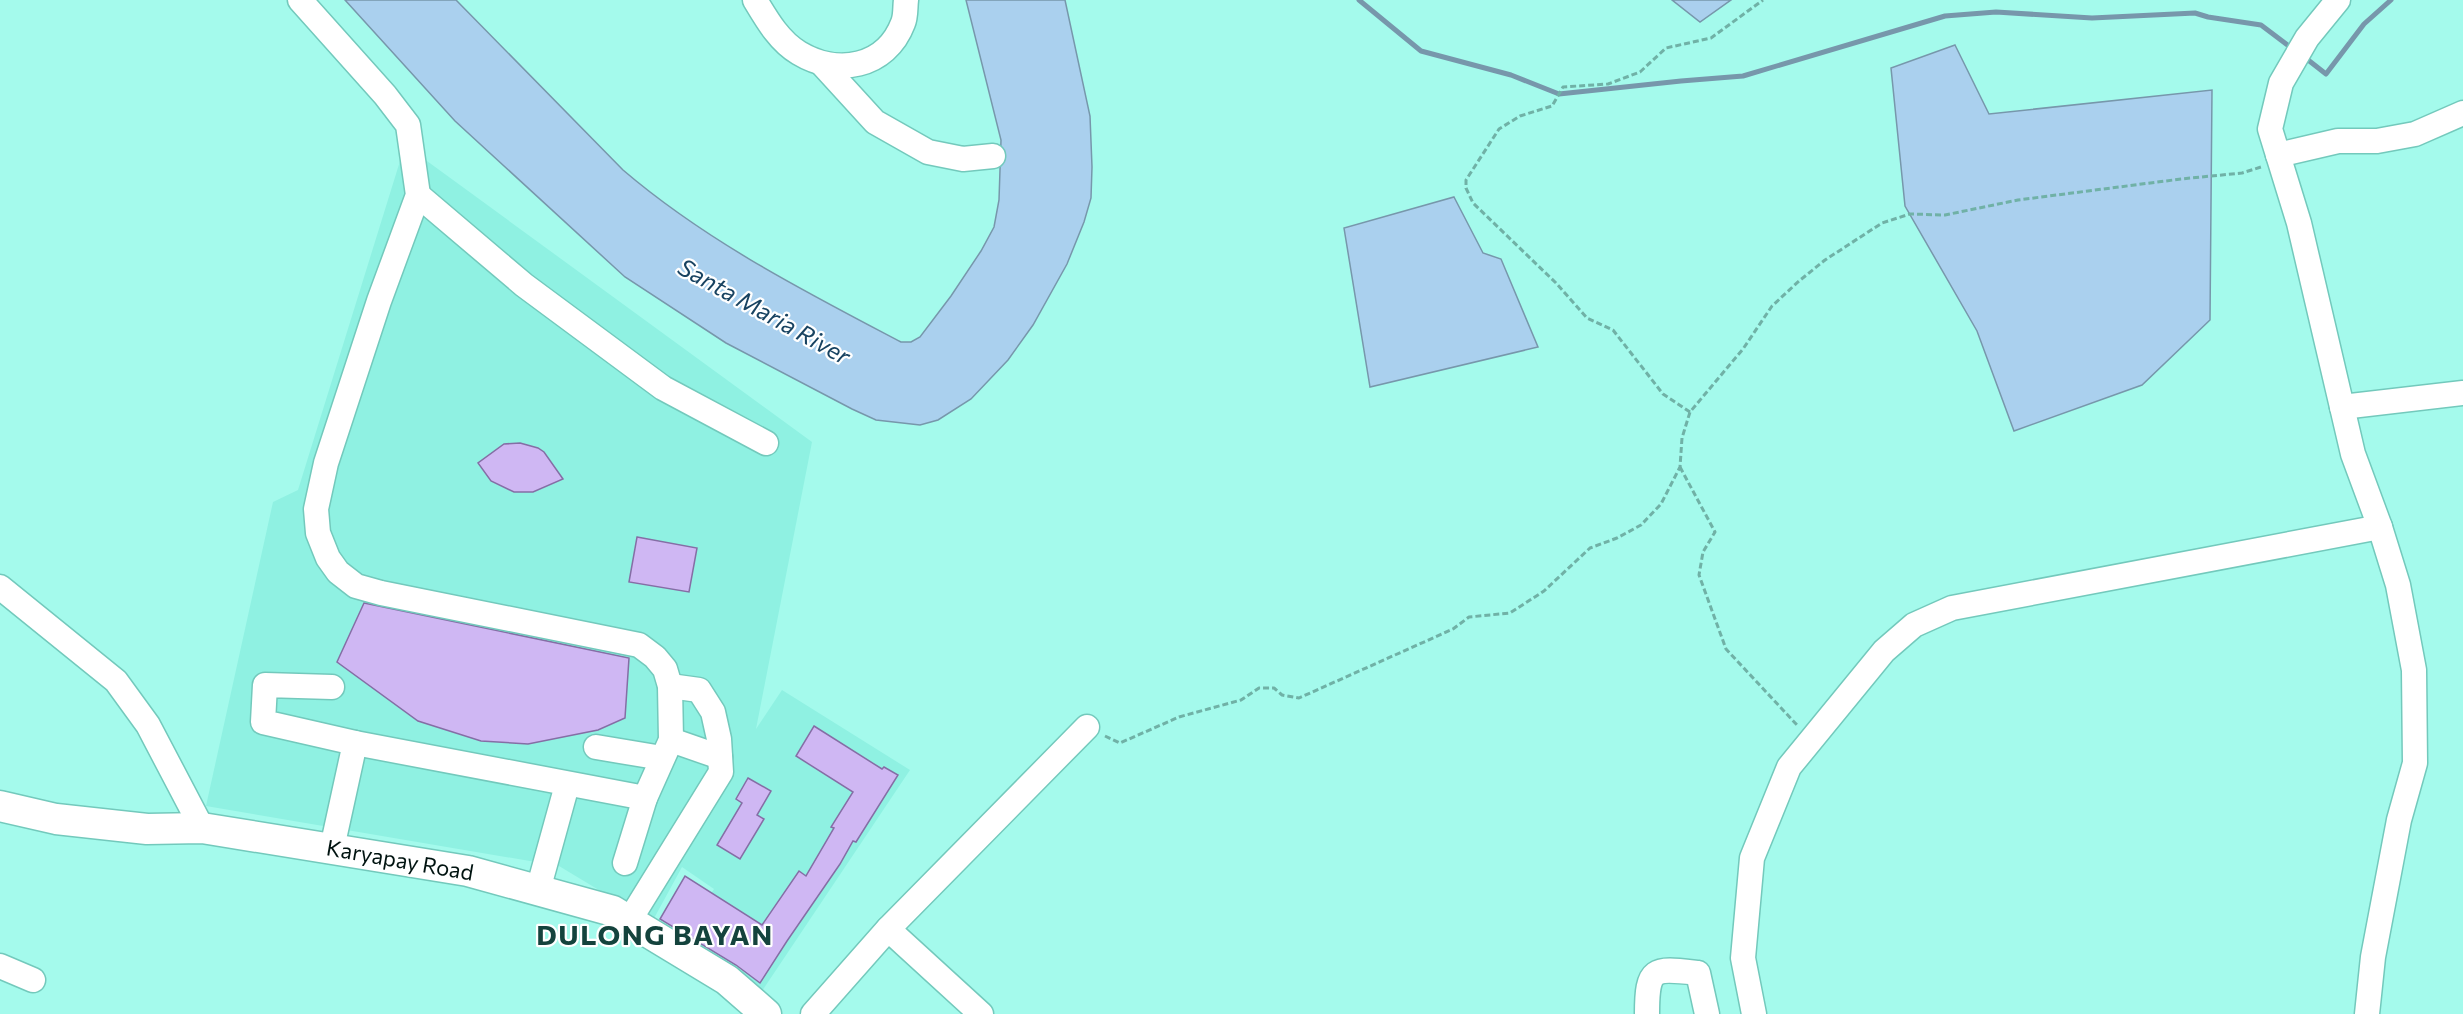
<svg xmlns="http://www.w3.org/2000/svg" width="2463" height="1014" viewBox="0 0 2463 1014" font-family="Commissioner,sans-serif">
<rect width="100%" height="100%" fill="#a4faec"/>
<!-- built -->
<path fill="#8ff1e2" d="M405,145L812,442L756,729L782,690L910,770L760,994L681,941L714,889L682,867L652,922L559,866L206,806L273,502L298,490Z"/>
<!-- water -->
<g fill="#aad0ee" stroke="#7797ab" stroke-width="1.5">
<path d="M345,0H456L623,170C706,241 804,291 901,342H911L920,337L951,296L981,251L994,227L999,200L1001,140L966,0H1065L1090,116L1092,167L1091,198L1084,222L1067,264L1033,325L1008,360L971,399L938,420L920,425L876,420L852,409L726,343L625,277L455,121Z"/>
<path d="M1672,0H1731L1700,22Z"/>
<path d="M1955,45L1989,114L2212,90L2210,320L2142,385L2014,431L1977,331L1905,206L1891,68Z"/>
<path d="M1454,197L1483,253L1501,259L1538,347L1370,387L1344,228Z"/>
</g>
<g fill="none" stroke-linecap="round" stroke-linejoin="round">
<!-- stream -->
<g stroke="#7797ab" stroke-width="5">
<path d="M1359,0L1421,51L1511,75L1559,94L1681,81L1743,76L1945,16L1996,12L2092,18L2195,13L2208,17L2261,25L2293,49"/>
<path d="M2303,56L2326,74L2364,24L2391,0"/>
</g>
</g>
<!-- building -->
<g fill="#cfb7f3" stroke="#856ea5" stroke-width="1.5">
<path d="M520,443L538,448L544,452L563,479L533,492H514L491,481L478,463L504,444Z"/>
<path d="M637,537L697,548L689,592L629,582Z"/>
<path d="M364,603L629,658L625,718L598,730L528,744L481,741L418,721L337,662Z"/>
<path d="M814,726L882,769L884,767L898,775L856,842L853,841L840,864L787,941L760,983L736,965L660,919L685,876L762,925L799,871L806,876L834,828L831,827L853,792L796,756Z"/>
<path d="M748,778L771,791L757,815L764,819L740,859L717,845L742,803L736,799Z"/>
</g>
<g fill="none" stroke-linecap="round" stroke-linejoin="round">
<defs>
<g id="minor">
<path d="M300,0L385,95L408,125L418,195L379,301L326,463L316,509L318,533L328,558L338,572L356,586L381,593L639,645L655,657L665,669L670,686L671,740L645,798L625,863"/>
<path d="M755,0C767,20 779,41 799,53C837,76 886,68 903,23C906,16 905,7 906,0"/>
<path d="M2338,0L2307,38L2281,83L2270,129L2299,223L2353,454L2380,527L2398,585L2414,670L2415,763L2399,820L2373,957L2367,1014"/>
<path d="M822,64L875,122L928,152L963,159L993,156"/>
<path d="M2278,155L2338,141H2377L2415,134L2463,113"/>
<path d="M418,195L524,285L663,388L766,443"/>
<path d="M2342,407L2463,393"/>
<path d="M0,587L116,681L148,725L202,828"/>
<path d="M332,687L265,685L263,722L355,743L645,798"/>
<path d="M671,740L720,757"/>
<path d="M596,747L662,758"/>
<path d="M332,848L355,743"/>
<path d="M538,890L567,785"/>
<path d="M629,921L721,772L719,739L713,712L699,690L670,686"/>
<path d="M888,929L981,1014"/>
<path d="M0,966L33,980"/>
<path d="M813,1014L888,929L1087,727"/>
<path d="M1647,1014C1647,966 1654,968 1698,973L1707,1014"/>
<path d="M1754,1014L1743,958L1752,858L1789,767L1884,651L1914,625L1952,608L2380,527"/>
</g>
<path id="major" d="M0,806L56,819L147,829L202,828L468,871L613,911L727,980L766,1014"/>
</defs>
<!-- minor casing -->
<use href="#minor" stroke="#73c9bc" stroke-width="27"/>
<!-- major casing -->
<use href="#major" stroke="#73c9bc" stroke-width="33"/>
<!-- path -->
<g stroke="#70b1a6" stroke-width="3" stroke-dasharray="6 3" stroke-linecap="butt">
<path d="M1690,412L1663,394L1613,330L1587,318L1556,283L1473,203L1466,188V180L1499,129L1520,116L1552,106L1563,87L1608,84L1640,72L1666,48L1711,38L1763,0"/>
<path d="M1680,467L1715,532L1703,552L1699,575L1726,649L1797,725"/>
<path d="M1105,736L1120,743L1179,717L1241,700L1259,688H1274L1282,695L1299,698L1453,629L1469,617L1510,613L1544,591L1590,548L1617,538L1641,525L1661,504L1680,467L1682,438L1690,412L1743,349L1772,306L1799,281L1825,260L1882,223L1910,214L1945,215L2018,200L2181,179L2242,173L2261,167"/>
</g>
<!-- minor -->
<use href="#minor" stroke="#fff" stroke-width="24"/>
<!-- major -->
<use href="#major" stroke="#fff" stroke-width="30"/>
</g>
<g text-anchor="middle" stroke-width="4.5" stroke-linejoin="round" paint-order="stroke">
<!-- street labels -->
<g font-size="22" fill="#001310" stroke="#fff">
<text transform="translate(400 860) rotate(10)" y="8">Karyapay Road</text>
</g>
<!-- water labels -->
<g font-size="24" font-style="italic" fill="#184361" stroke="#fff">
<text transform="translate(764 312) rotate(29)" y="8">Santa Maria River</text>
</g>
<!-- district labels -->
<g font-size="28" font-weight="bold" letter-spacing="1.5" fill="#14433d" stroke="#fff">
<text x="655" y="945">DULONG BAYAN</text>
</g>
</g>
</svg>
